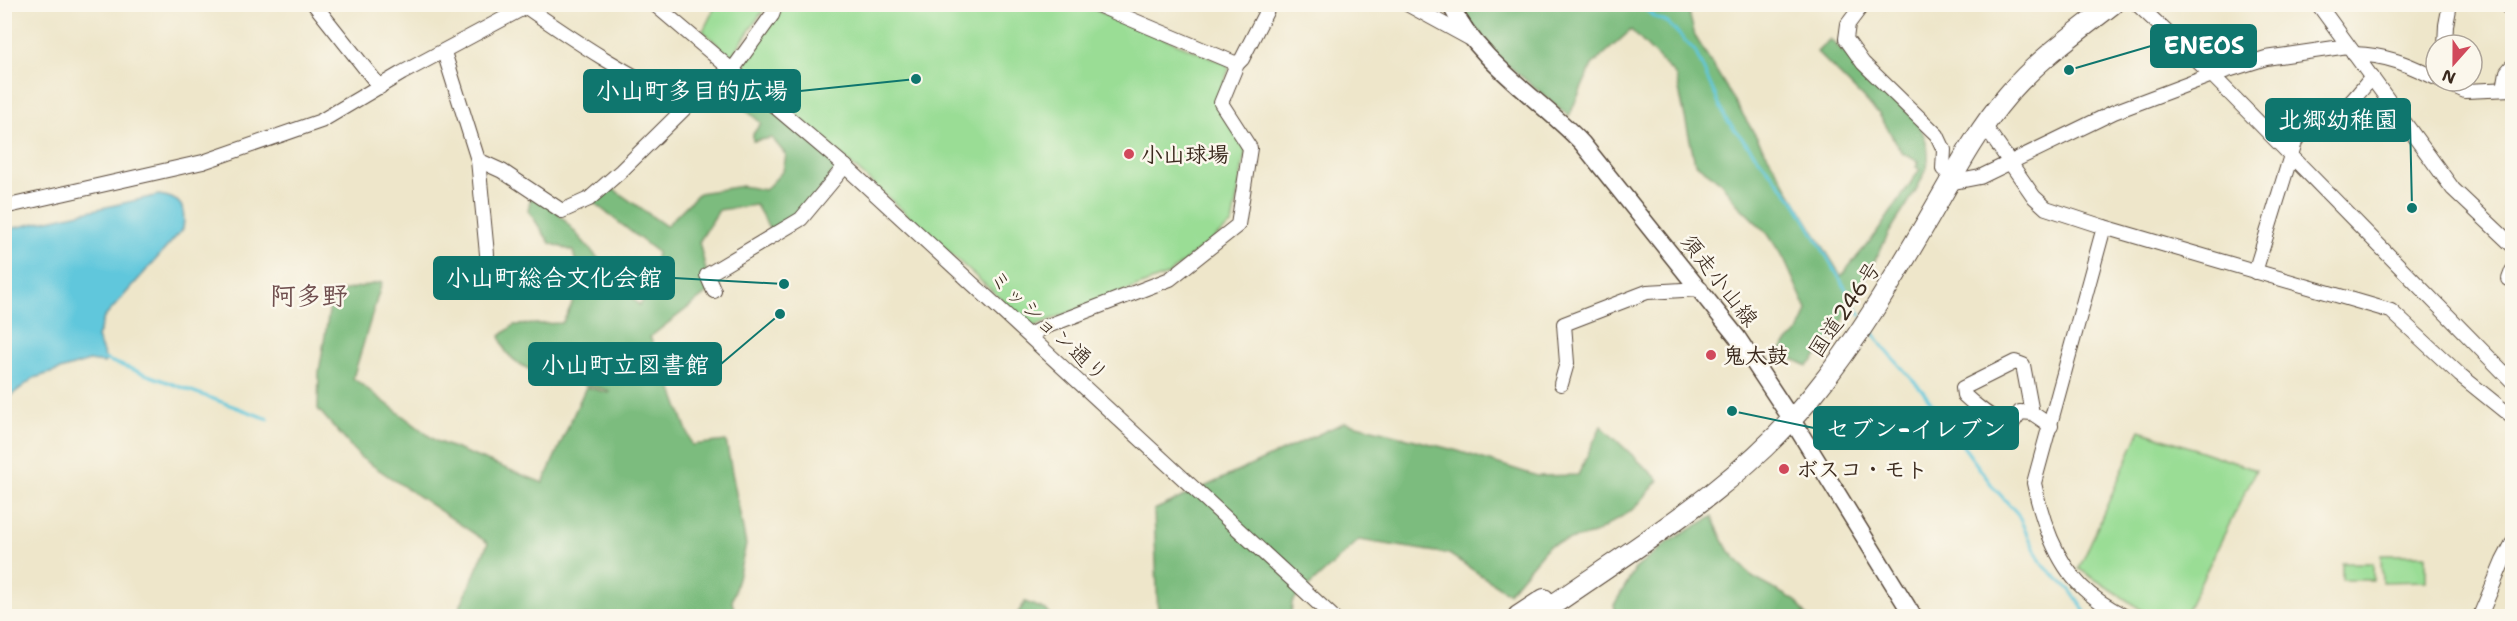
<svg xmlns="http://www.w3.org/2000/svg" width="2517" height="621" viewBox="0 0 2517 621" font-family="'Shantell Sans','Klee One',sans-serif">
<rect width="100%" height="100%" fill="#fbf7ec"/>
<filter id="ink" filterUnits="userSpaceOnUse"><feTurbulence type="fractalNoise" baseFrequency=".0167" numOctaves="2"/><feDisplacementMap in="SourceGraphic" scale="12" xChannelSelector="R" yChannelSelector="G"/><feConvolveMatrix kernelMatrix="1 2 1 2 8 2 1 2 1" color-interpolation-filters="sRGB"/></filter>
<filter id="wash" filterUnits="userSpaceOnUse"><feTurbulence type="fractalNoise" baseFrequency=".008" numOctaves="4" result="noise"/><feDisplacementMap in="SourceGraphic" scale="24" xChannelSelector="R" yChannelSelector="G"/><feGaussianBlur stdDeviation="1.35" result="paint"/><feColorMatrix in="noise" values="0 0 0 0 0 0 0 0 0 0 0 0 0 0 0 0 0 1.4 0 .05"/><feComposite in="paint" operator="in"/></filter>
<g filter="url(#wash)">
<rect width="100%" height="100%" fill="#eee6ca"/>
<!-- green -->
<g fill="#9add95" stroke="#6a845a" stroke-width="1.5">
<path d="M716,5H767L731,57L703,31Z"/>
<path d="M781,5H1083L1227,64L1229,69L1216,103L1246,149L1232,224L1167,275L1032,327L743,67Z"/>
<path d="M2140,430L2256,470L2184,616H2151L2079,569Z"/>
<path d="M2381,555H2426V581L2382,582Z"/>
<rect x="2342" y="563" width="31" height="17"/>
</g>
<!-- forest -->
<g fill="#7bbc7e" stroke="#5b734e" stroke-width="1.5">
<path d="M1458,5H1687L1695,36L1841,276L1876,234L1920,169L1916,167L1919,162L1902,153L1879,114L1817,52L1830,39L1917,121C1925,135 1932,153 1926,169C1918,192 1901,212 1889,233C1864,280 1846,327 1808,366L1778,352L1800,330L1807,310L1784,259L1768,234L1736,203L1721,182L1695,163L1676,76L1631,30L1592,65L1569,116L1474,37Z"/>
<path d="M737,76L843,169L813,211L771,231L756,205L719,210L699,242L711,290L650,337L669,381L692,445L726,441L746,545L732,602L736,616H456L488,543L360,457L318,409L319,372L332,293L382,282L353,378L436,441L543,483L586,387L609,393L610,391C578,380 531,381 507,353C503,349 502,341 500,336L514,325L562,323C577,300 581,279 573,251L550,243L528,210L531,196L553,207L639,305L651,291L657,252L589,199L606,184L666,226L699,193L742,186L765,190L783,171L786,155L772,138L753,141V134L761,123L724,91Z"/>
<path d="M1345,422L1458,451L1537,476L1578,475L1601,426L1659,480L1635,508L1594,534L1549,545L1508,593L1449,554L1359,540L1292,602L1291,616H1158L1154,510Z"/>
<path d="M1712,517L1727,548L1752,577L1796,601L1807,616H1617L1614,605L1635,569L1668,542Z"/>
<path d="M1025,602L1046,610L1051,616H1016Z"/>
</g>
<!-- water -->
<path fill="#60c7dc" stroke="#4e787d" stroke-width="1.5" d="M159,195C182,198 186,207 183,229L104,318L97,337L106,360L104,363L89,361L34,378L5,400V230Z"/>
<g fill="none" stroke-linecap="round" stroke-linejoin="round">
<!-- stream -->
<g stroke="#60c7dc" stroke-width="3">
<path d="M1639,4L1655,17L1668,23L1695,51L1726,119L1795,202L1861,315"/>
<path d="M4,226L7,233"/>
<path d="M1870,327L1883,347L1921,389L1994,488L2017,513L2042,564L2070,590L2088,616"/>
<path d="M104,359L268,419"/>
</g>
</g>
</g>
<g filter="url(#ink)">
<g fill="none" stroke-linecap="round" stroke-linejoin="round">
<defs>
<g id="minor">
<path d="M314,4L380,87"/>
<path d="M522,4C576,42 629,77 689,104"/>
<path d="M654,4L845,166L1332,616"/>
<path d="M1095,4L1237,64"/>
<path d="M1407,4L1471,39"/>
<path d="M1863,4L1848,24L1846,39L1863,63L1937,135L1944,150L1943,169"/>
<path d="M2137,4L2212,75L2512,381"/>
<path d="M2318,4L2453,189L2512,245"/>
<path d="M2504,4L2512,10"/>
<path d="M2445,45L2446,25L2450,4"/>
<path d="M444,52L478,160L487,254"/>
<path d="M2354,54C2387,55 2407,64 2436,78"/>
<path d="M2442,81L2465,91L2512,89"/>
<path d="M2504,89L2507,72L2512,66"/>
<path d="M1984,125L2034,197L2046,208L2104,227L2391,311L2460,375L2512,417"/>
<path d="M478,160L502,171L562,211L589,199L621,171L689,104L733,69L772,15L776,4"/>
<path d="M1949,183L1980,177L2114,112L2212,75L2266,58L2348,46"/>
<path d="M4,207L203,162L321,121L402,73L531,4"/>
<path d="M2104,227L2034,483C2041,518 2056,562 2082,587C2094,599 2109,608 2124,616"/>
<path d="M2255,272L2296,139C2307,130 2317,126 2329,120C2347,109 2359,93 2372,77"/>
<path d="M2509,279L2512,271"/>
<path d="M714,291L707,275L801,219L845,166"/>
<path d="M1029,335L1045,327L1170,279L1238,225L1250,148L1221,103L1237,64L1242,59L1270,4"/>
<path d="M1561,384L1567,363L1564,324L1647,292L1701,289"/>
<path d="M2032,413L2023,365L2015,362L1963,388L1964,395C1976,406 1995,423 2012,424L2020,412L2032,413L2051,426"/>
<path d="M2005,443L2012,424"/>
<path d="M2480,616L2503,561L2512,544"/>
</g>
<path id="major" d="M1450,4C1479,63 1538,97 1582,143L1737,337L1792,420L1913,616"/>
<g id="highway">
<path d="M1518,616L1544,599"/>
<path d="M1537,616C1632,549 1738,488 1812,396C1857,341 1893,280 1929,218C1953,177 1975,133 2007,96C2037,60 2076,33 2113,4"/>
</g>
</defs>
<!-- minor casing -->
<use href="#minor" stroke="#564638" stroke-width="16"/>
<!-- major casing -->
<use href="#major" stroke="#564638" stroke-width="19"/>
<!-- highway casing -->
<use href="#highway" stroke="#564638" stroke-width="22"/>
<!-- minor -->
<use href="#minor" stroke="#fff" stroke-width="14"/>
<!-- major -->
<use href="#major" stroke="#fff" stroke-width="16"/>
<!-- highway -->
<use href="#highway" stroke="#fff" stroke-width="20"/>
</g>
</g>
<!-- markers -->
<g fill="#d1495b" stroke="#fbf7ec" stroke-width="2">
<circle cx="1129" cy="154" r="6"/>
<circle cx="1711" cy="355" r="6"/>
<circle cx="1784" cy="469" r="6"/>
</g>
<g text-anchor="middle" stroke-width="5" stroke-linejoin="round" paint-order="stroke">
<!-- poi labels -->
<g font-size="22" font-weight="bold" fill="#3b2a1e" stroke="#fbf7ec" text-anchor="start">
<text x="1141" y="162">小山球場</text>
<text x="1723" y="363">鬼太鼓</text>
<text x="1796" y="477">ボスコ・モト</text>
</g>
<!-- street labels -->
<g font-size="22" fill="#3b2a1e" stroke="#fbf7ec">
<text transform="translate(1720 280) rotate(52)" y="8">須走小山線</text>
<text transform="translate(1844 309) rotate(-56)" y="8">国道246号</text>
<text transform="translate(1049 325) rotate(43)" y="8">ミッション通り</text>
</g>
<!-- quarter labels -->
<g font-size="26" font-weight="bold" fill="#704f4f" stroke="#fbf7ec">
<text x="309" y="305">阿多野</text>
</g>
</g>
<!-- callouts -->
<path fill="none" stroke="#0f766e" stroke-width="2" d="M2069 70L2151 46M916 79L800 91M2412 208L2410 120M784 284L674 278M780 314L721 364M1732 411L1814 428"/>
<g fill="#0f766e" stroke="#fbf7ec" stroke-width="2">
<circle cx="2069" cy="70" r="6"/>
<circle cx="916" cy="79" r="6"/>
<circle cx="2412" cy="208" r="6"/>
<circle cx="784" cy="284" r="6"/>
<circle cx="780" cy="314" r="6"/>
<circle cx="1732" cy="411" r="6"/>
</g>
<g fill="#0f766e" stroke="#0f766e" stroke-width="2">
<rect x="2151" y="25" width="105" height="42" rx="6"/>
<rect x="584" y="70" width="216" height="42" rx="6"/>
<rect x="2266" y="99" width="144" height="42" rx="6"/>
<rect x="434" y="257" width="240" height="42" rx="6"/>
<rect x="529" y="343" width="192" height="42" rx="6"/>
<rect x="1814" y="407" width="204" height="42" rx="6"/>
</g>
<g font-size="24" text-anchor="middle" font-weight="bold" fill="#fff">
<text x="2204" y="54">ENEOS</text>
<text x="692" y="99">小山町多目的広場</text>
<text x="2338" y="128">北郷幼稚園</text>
<text x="554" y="286">小山町総合文化会館</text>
<text x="625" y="373">小山町立図書館</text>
<text x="1916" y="437">セブン-イレブン</text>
</g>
<!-- margin -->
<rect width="2517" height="621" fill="none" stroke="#fbf7ec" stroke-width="24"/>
<!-- north arrow -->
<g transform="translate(2454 63) rotate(201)"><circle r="28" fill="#fbf7ec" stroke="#aea59a" stroke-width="1.5"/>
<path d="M0-4.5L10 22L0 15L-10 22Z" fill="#d1495b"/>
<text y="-9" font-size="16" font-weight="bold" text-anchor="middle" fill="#3b2a1e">N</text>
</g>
</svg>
